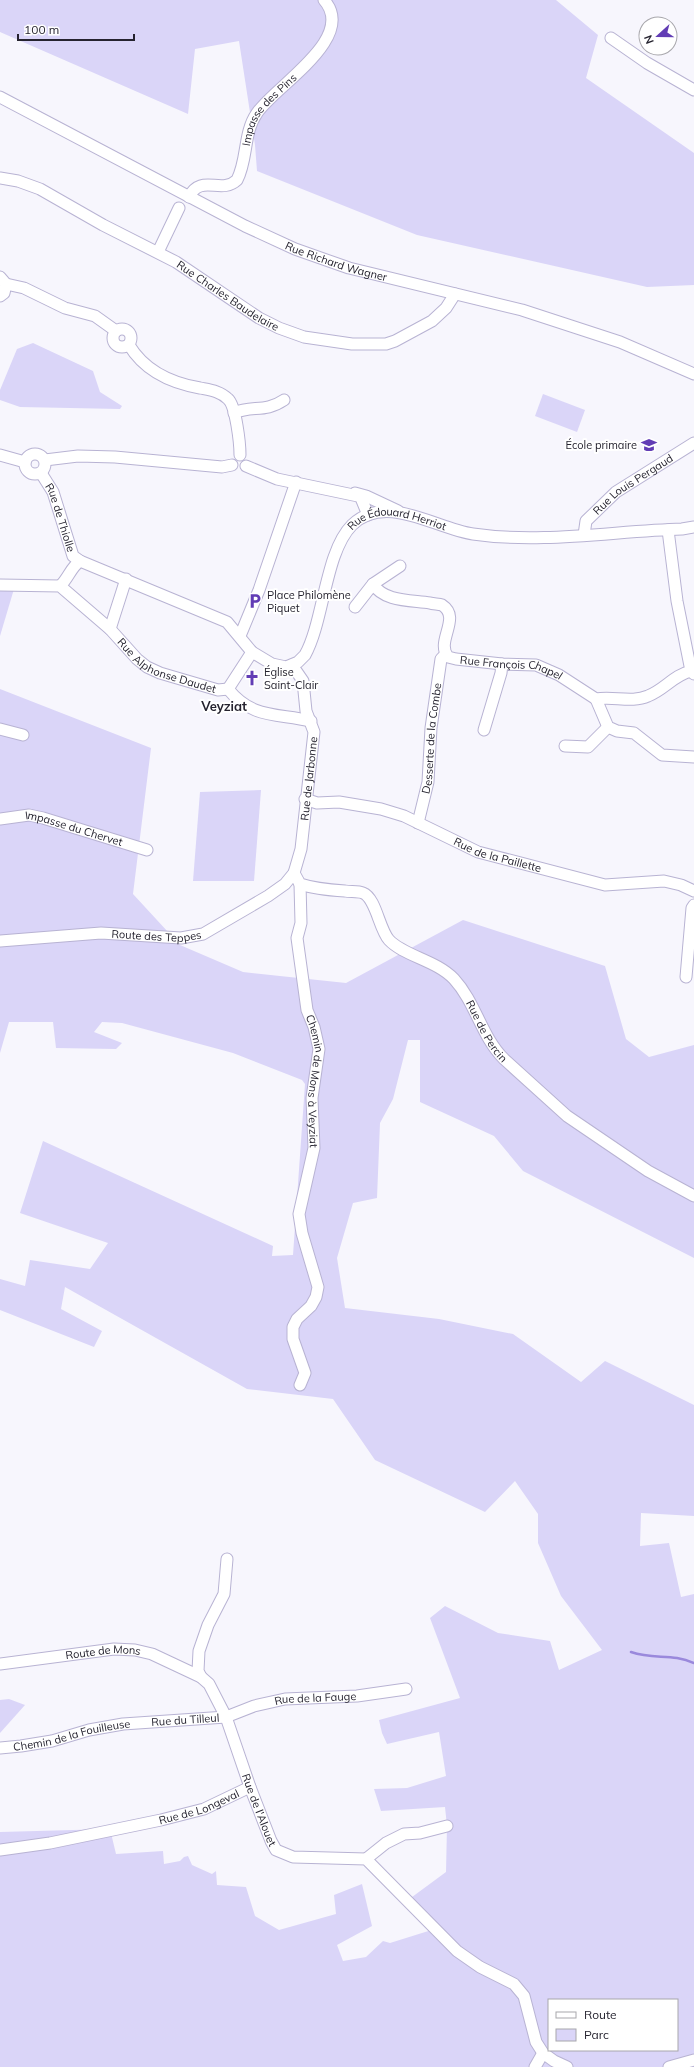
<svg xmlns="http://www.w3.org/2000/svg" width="694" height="2067" viewBox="0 0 694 2067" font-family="Mulish,sans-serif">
<rect width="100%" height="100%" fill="#f7f6fd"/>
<!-- green -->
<g fill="#dad5f8" fill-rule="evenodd">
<path d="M0,0H556L598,35L586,78L694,153V285L647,287L417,235L257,171L255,145L239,41L195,49L188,114L0,32Z"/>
<path d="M33,343L93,371L100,392L122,406L120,409L20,407L0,400V390L17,349Z"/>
<path d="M543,394L585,410L577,432L535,416Z"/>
<path d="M14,589L0,636V590Z"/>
<path d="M0,689L151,748L133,894L180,945L243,972L346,983L463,920L605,966L626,1039L649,1057L694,1045V1258L523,1171L494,1136L420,1102V1040H408L393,1099L380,1123L377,1198L353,1203L337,1258L345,1308L439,1319L513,1334L581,1382L605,1361L694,1405V1516L641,1513L640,1546L669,1543L681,1597L694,1594V2067H0V1832L110,1829L116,1854L163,1851L164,1864L180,1861L184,1857L188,1856L192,1865L212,1874L216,1871L217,1885L246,1887L255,1916L279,1930L336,1914L334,1895L362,1884L372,1926L337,1945L343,1961L366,1957L383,1941L390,1943L438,1928L408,1900L446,1872L447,1826L445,1807L381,1811L374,1789L407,1788L446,1776L439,1732L387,1744L382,1733L379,1720L460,1698L430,1618L445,1606L498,1633L550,1641L559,1670L602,1650L561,1596L538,1543V1514L515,1481L485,1512L375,1460L333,1399L247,1389L65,1287L61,1309L102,1331L94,1347L0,1310V1279L25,1286L30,1260L90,1269L108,1243L20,1213L43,1141L273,1246L272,1256L293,1255L305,1084L302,1080L233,1053L122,1023L102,1022L94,1032L122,1043L116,1049L56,1048L53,1022H9L0,1053ZM549,2000H677V2050H549Z"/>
<path d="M261,790L254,881H193L200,792Z"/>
<path d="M9,1699L25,1705L0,1733V1700Z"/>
</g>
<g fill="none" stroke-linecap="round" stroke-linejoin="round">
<!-- stream -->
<path stroke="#9a89dc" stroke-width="2.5" d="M631,1652C654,1660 672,1653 694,1663"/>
<defs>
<g id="minor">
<path d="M611,38L647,63L694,90"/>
<path id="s1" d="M0,97L245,226L295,249L349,268L522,310L620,342L694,374"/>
<path id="s2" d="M0,178L18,181L40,189L103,225L176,262L259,318L279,328L304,337L352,344H386L395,341L432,321L446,308L455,294"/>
<path id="s3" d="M189,197C201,173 221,195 237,180C248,159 243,133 257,113C275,86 358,38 324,0"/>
<path d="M158,252L179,208"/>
<path d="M0,277L6,284L4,293L0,296"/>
<path d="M6,284L24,288L65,308L95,316L116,331"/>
<circle cx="122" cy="338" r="9"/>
<path d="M129,345C144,370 171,383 200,388C210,390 220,391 228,399C236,406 240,444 240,455"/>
<path d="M234,413C252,405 265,413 284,400"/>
<circle cx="35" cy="464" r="10"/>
<path d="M0,455L25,462"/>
<path d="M45,460L78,456L115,457L222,467L232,465"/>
<path d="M246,466L277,479L358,496L361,498L368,515"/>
<path id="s4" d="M41,473L53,492L73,556L80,561L227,622L252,652L272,664L286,667L298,662L305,655C324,621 325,552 352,525C386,492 436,529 473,534C541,544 614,531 682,529L694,527"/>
<path d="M355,493L366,496L398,511"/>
<path d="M668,530L677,601L691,671L694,674"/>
<path id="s5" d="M584,535L586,521L616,492L694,443"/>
<path id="s6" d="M373,584C384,602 411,600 430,603C433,604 439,604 442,605C462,618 435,641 448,657L456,659L502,664L536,665L559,675L596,699C613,696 632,703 648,696C664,690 674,675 691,671"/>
<path id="s7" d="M0,585L60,586L110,629L137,659L147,667L160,673L218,690L228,689"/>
<path d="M60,586C68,579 71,567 80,561"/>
<path d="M355,607L373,584L400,566"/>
<path d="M110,629L126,579"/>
<path d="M240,636L259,590L296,482"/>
<path d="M228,689C252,719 277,713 311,721"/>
<path d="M228,689L252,652"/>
<path d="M596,699L608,727L617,731L634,733L662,755L694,757"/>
<path d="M0,729L23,735"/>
<path d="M484,730L501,673L502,664"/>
<path d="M565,746L588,747L608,727"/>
<path id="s8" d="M305,799L317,803L339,802L381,809L404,816L478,852L605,885L664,881L681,885L694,891"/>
<path id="s9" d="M0,819L29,815L43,818L147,850"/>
<path id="s10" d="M418,823L428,782L431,728L441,659L446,654"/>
<path id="s11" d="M294,873L300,884C315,889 329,890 345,891C350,892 358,891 363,893C376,898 379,929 389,940C404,956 436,960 454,979C476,1003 481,1036 504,1059L567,1116L648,1171L694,1196"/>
<path id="s12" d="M300,884L301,923L297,938L307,1010L314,1027L319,1049L312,1098L314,1148L299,1214L302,1233L318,1287L316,1297L311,1306L297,1319L293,1327V1339L305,1373L300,1385"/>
<path id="s13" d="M0,941L101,933L181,938L203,934L268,896L285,884L294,873L301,849L314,732L306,711L303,681L292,665"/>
<path d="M686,977L692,908L694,905"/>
<path id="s14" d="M0,1664L114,1649L135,1650L152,1654L201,1677L209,1684L226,1717L250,1787L271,1841L276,1850L293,1857L366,1859L457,1951L480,1967L514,1984L524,1996L536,2042L543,2053L554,2061L567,2067"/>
<path d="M201,1677L198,1671L199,1651L208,1625L224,1594L227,1559"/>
<path id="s15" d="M0,1748L21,1746L52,1741L89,1730L123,1724L226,1717L254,1706L285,1699L357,1696L406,1689"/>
<path id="s16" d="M0,1850L50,1843L161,1820L204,1809L250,1787"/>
<path d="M366,1859L386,1843L404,1834L420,1833L447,1826"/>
<path d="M535,2067L543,2053"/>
<path d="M669,2067L694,2060"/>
</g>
</defs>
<!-- minor casing -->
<use href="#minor" stroke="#b8b3d3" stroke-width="13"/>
<!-- minor -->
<use href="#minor" stroke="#fff" stroke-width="11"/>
</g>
<!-- icons -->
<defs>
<symbol id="school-bare" viewBox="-9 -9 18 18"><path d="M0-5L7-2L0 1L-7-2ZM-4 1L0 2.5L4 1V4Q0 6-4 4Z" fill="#623db5" stroke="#fff" stroke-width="2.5" paint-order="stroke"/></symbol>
<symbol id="parking-bare" viewBox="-9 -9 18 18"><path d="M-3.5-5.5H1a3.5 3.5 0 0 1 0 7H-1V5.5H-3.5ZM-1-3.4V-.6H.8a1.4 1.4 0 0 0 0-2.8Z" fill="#623db5" stroke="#fff" stroke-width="2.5" paint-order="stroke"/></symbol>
<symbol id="church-bare" viewBox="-9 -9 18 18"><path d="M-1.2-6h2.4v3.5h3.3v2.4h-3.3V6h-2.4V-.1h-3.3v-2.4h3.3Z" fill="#623db5" stroke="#fff" stroke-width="2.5" paint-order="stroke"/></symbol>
</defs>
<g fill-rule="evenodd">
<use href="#school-bare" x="638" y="434" width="22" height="22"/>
<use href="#parking-bare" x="244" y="590" width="22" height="22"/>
<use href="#church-bare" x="241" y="667" width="22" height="22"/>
</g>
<g text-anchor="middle" stroke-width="4" stroke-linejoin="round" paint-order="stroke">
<!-- street labels -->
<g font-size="11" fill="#25232f" stroke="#fff">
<text dy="4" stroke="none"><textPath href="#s3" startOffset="134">Impasse des Pins</textPath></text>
<text dy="4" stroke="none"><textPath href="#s1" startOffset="375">Rue Richard Wagner</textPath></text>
<text dy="4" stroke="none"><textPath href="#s2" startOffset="258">Rue Charles Baudelaire</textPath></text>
<text dy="4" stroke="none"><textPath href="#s5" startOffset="74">Rue Louis Pergaud</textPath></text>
<text dy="4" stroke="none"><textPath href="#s4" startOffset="49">Rue de Thiolle</textPath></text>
<text dy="4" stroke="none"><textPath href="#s4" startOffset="544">Rue Édouard Herriot</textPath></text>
<text dy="4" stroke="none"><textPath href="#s7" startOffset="196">Rue Alphonse Daudet</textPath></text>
<text dy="4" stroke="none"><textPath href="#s6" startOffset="195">Rue François Chapel</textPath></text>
<text dy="4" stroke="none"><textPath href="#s10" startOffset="86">Desserte de la Combe</textPath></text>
<text dy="4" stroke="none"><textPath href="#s13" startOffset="410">Rue de Jarbonne</textPath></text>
<text dy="4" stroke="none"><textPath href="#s9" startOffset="76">Impasse du Chervet</textPath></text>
<text dy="4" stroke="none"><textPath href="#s8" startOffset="203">Rue de la Paillette</textPath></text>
<text dy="4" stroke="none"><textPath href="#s13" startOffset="157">Route des Teppes</textPath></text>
<text dy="4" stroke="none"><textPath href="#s11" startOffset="269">Rue de Percin</textPath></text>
<text dy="4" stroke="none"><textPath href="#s12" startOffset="200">Chemin de Mons à Veyziat</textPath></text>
<text dy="4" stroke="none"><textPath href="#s14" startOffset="104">Route de Mons</textPath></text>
<text dy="4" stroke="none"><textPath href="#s15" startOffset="321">Rue de la Fauge</textPath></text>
<text dy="4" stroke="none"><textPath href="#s15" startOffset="188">Rue du Tilleul</textPath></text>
<text dy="4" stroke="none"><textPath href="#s15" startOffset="73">Chemin de la Fouilleuse</textPath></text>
<text dy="4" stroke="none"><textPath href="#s16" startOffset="204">Rue de Longeval</textPath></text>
<text dy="4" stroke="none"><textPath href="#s14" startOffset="354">Rue de l'Alouet</textPath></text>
</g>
<!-- poi labels -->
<g font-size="11" fill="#25232f" stroke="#fff" text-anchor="start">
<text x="637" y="449" text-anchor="end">École primaire</text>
<text x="267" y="599">Place Philomène<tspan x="267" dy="13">Piquet</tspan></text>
<text x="264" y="676">Église<tspan x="264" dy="13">Saint-Clair</tspan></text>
</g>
<!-- quarter labels -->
<g font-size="13" font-weight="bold" fill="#25232f" stroke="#fff">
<text x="224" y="711">Veyziat</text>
</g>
</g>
<!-- legend -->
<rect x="548" y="1999" width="130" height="52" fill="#ffffff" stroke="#a8a7ac"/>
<rect x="556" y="2012" width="20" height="6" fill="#ffffff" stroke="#a8a7ac"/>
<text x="584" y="2019" font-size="12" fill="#25232f">Route</text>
<rect x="556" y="2029" width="20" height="12" fill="#dad5f8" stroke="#a8a7ac"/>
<text x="584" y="2039" font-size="12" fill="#25232f">Parc</text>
<!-- north arrow -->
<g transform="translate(658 36) rotate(249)"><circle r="19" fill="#ffffff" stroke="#a8a7ac"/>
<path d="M0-3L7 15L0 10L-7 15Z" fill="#623db5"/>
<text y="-6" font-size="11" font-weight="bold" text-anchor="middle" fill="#25232f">N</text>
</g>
<!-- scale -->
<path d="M18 34v6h116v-6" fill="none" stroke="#25232f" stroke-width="2"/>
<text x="24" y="34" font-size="12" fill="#25232f" stroke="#ffffff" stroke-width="3" paint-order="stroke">100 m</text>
</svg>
